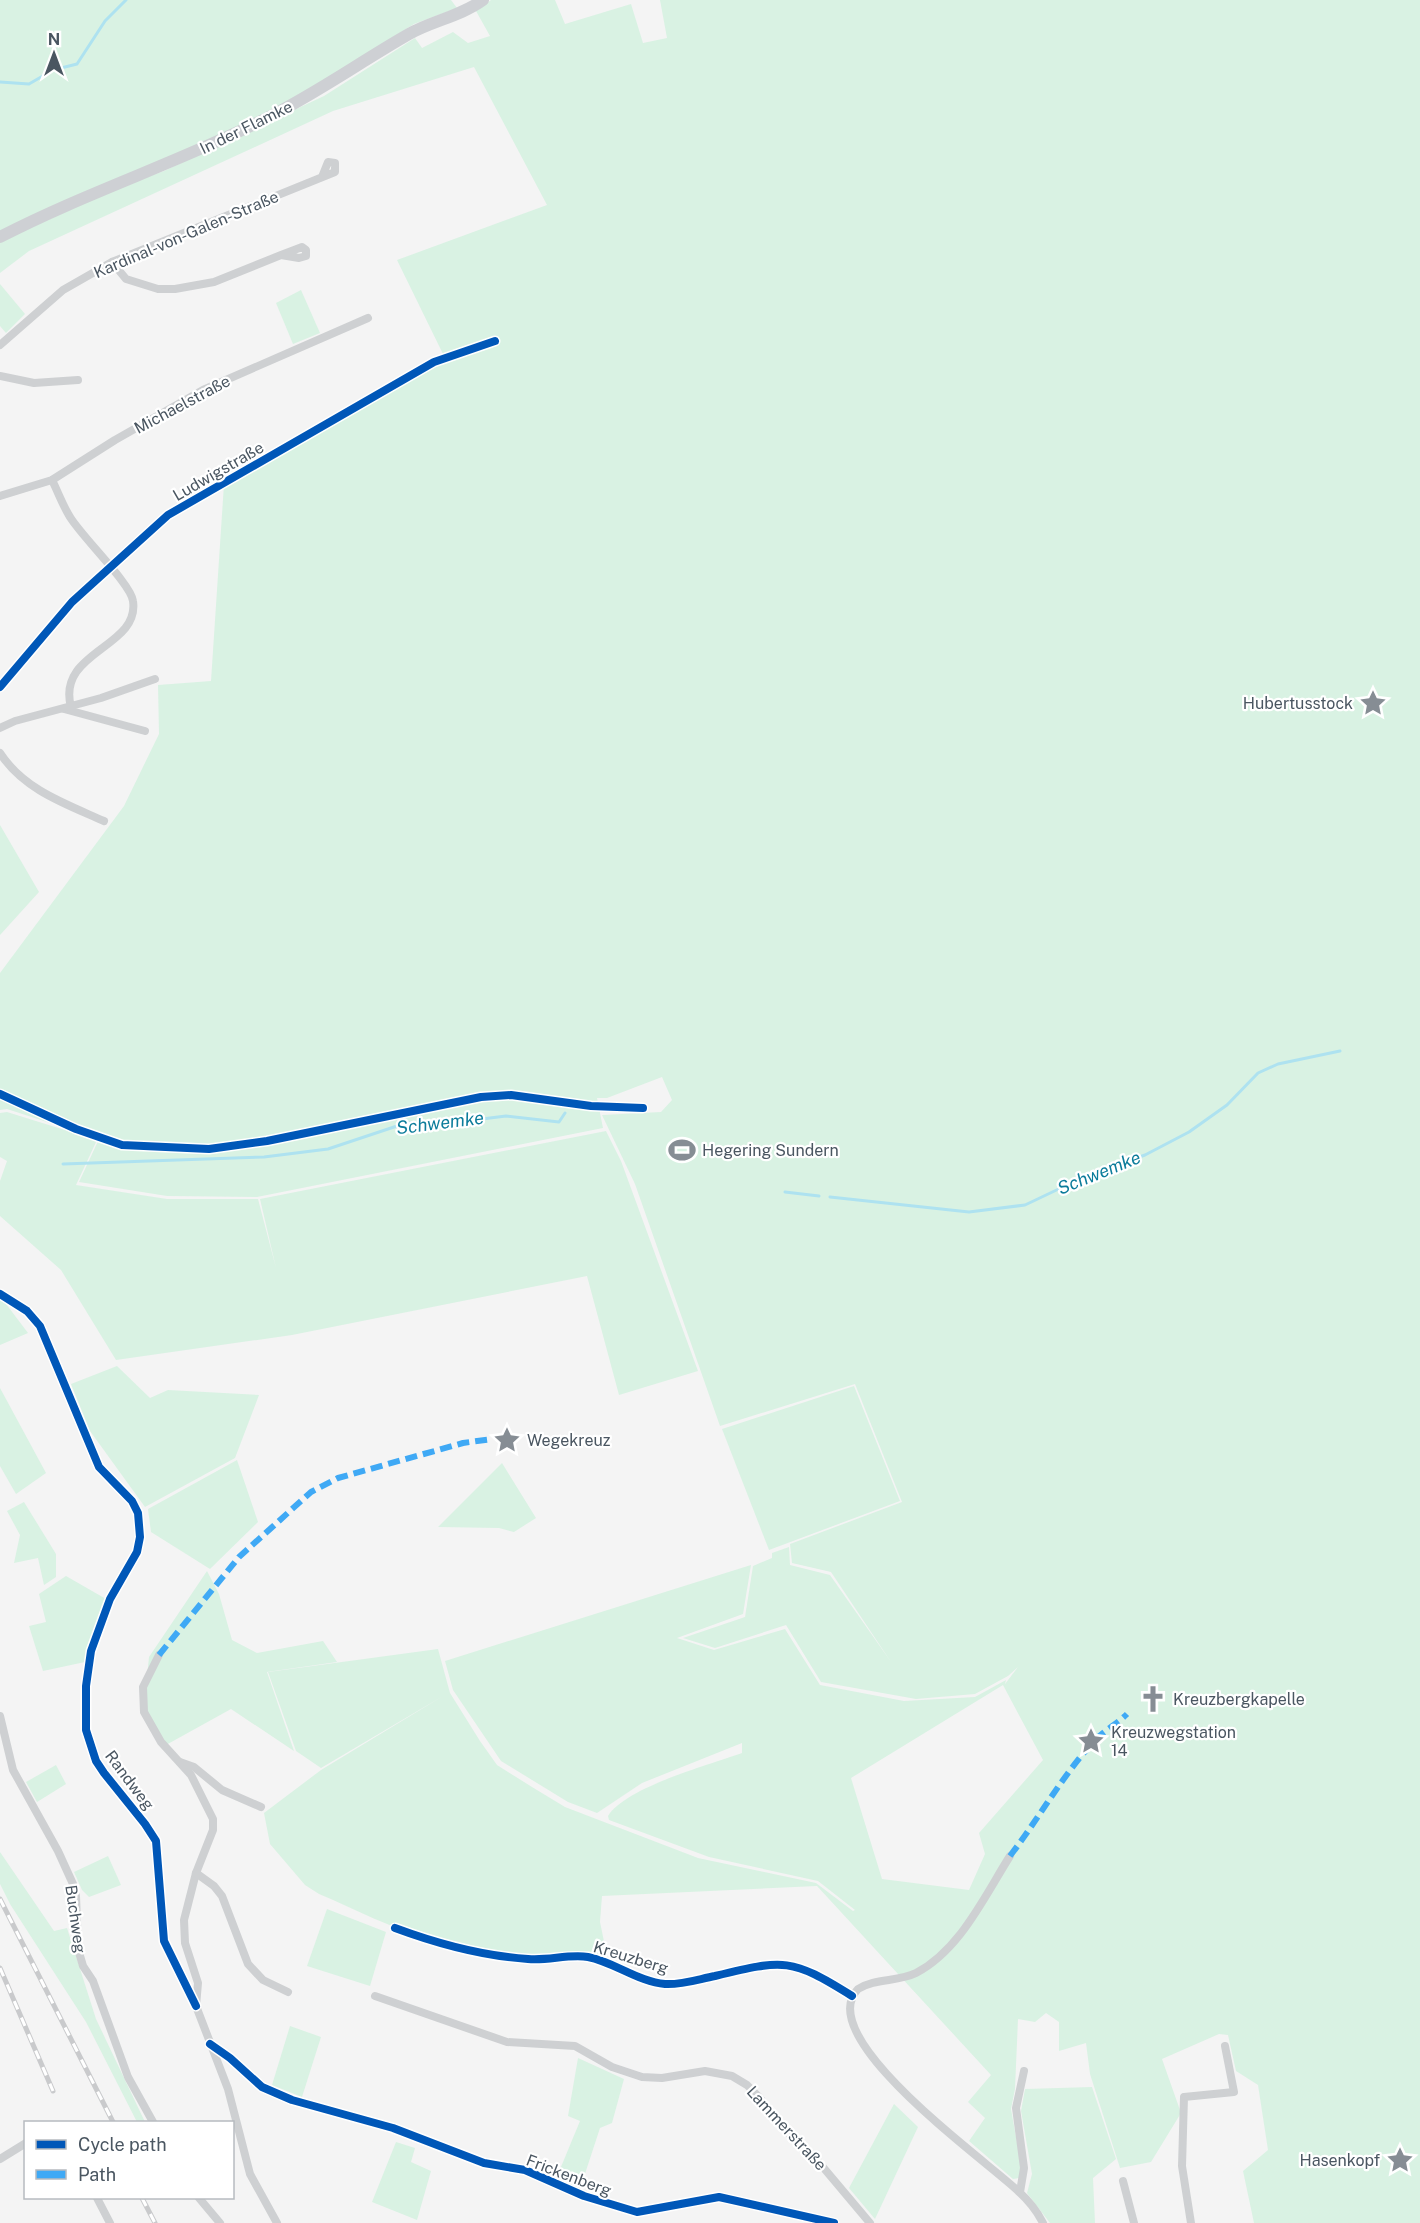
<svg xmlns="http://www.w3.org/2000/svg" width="1420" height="2223" viewBox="0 0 1420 2223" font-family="'Public Sans',sans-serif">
<rect width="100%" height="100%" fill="#f4f4f4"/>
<!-- green -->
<g fill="#d9f2e3" fill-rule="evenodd">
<path d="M0,0H451L457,8L414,24L287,103L160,163L0,231Z"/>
<path d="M491,0H555L565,24L631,4L643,43L667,38L660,0H1420V2223H1254L1243,2171L1268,2150L1258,2085L1236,2071L1228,2035L1219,2034L1162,2059L1181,2113L1151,2162L1120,2168L1090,2074L1086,2043L1059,2051V2022L1046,2013L1035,2022L1018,2019L1015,2089L1011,2109L1022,2171L1019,2178L1013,2179L969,2141L985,2118L968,2102L991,2075L817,1886L602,1896L600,1922L608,1961C548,1958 489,1955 430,1939C392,1929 355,1909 319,1894L305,1885L270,1844L264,1813L321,1770L443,1696L321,1768L296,1751L268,1672L438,1649L450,1693L480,1741L497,1765L532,1787L565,1807L698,1858L816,1883L853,1911L855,1910L818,1881L709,1857L609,1820L608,1816C626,1787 709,1765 742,1753V1743L642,1783L597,1813L568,1802L501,1761L453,1690L445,1661L751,1565L743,1614L677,1638L714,1650L785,1629L820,1685L904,1701L975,1697L1006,1680L1005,1684L1018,1667L1008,1676L975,1694L916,1699L821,1682L786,1625L715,1648L683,1638L745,1617L753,1566L772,1558V1553L789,1547L790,1565L830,1575L891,1662L831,1572L792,1563L790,1544L902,1502L855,1384L720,1426L635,1184L602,1115L661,1112L672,1100L662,1077L607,1098H597L603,1128L257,1197L167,1196L79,1182L99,1139L7,1109L0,1110V973L124,806L159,734L158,685L211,681L224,484L472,345L443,354L397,260L547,205L474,67L333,111L29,251L0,273V242L112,190L164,171L324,96L415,38L422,48L453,32L468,43L490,36L476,11ZM1003,1685L1043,1760L979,1833L985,1854L969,1890L882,1879L851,1778Z"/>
<path d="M0,284L25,314L6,333L0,326Z"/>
<path d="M301,290L320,333L293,344L276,303Z"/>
<path d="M0,825L39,892L0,935Z"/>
<path d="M7,1112L97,1140L76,1185L167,1199H258L276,1268L260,1199L606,1131L621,1161L698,1371L619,1395L587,1276L292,1335L116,1360L61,1270L0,1216V1181L7,1161L0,1157V1113Z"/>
<path d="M0,1296L28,1333L0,1345Z"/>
<path d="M117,1366L150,1398L168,1390L259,1395L235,1458L145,1507L90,1431L71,1384Z"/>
<path d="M854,1386L900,1501L769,1550L722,1429Z"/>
<path d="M0,1388L46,1473L16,1494L0,1466Z"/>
<path d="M237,1460L258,1522L210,1569L151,1532L148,1509Z"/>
<path d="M502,1463L536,1518L514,1532L499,1528L438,1527Z"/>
<path d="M24,1502L56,1554V1577L44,1585L38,1558L14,1563L20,1535L7,1511Z"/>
<path d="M207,1571L219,1594L232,1640L257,1653L323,1641L337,1662L267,1672L294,1751L231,1709L166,1745L148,1718L145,1697L149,1657Z"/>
<path d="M66,1576L106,1599L85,1662L43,1671L29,1626L46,1622L39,1594Z"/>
<path d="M56,1765L66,1784L37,1802L26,1782Z"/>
<path d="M0,1852L54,1931L67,1928L96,2019L145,2122H137L86,2022L10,1904L0,1884Z"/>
<path d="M108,1856L121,1885L89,1897L82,1890L74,1872Z"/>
<path d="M327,1909L386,1932L370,1986L307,1966Z"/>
<path d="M290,2026L321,2037L302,2097L272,2085Z"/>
<path d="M578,2058L624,2079L612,2123L600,2128L580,2189L556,2179L580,2121L568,2116Z"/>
<path d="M1092,2087L1116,2159L1093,2178L1095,2223H1050L1027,2193L1032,2174L1021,2111L1025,2089Z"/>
<path d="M894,2104L918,2127L875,2219L849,2188Z"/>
<path d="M396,2142L415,2148L411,2162L431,2171L417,2220L372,2202Z"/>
</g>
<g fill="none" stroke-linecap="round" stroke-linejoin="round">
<!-- stream -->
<g stroke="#aee2f0" stroke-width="3">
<path d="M0,82L29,84L53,70L77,64L105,21L126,0"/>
<path d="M63,1164L264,1157L328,1149L406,1123L458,1122L506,1116L559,1122L565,1113"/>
<path d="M785,1192L819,1196"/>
<path d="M830,1197L969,1212L1025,1205L1086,1176L1145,1155L1189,1132L1227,1105L1258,1073L1278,1064L1340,1051"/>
</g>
<!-- street -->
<g stroke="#ced0d2" stroke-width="8">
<path d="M112,262L126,279L158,289H175L214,282L281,255L299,258L306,256V250L302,247L281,255"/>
<path d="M0,345L63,290L112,262L335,172V163L328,162L322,177"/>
<path d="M0,376L34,383L78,380"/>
<path d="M52,480C58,492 63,506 70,517C82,537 131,584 133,601C140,648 56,651 71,707"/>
<path d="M0,496L52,480L115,440L203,390L368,318"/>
<path d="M0,687L72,602L168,515L434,362L495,341"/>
<path d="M64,709L145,731"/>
<path d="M0,728L15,721L101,698L155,679"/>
<path d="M0,753C24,790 66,804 104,821"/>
<path d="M0,1094L76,1129L122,1145L209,1149L267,1141L481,1097L511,1095L591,1106L643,1108"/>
<path d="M0,1294L27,1311L40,1326L99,1467L132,1501L138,1513L140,1537L137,1552L110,1599L91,1651L86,1686V1730L96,1761L104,1773L145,1824L156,1841L164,1941L196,2006"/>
<path d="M159,1655L143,1687L144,1712L161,1742L191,1775L213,1819V1830L196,1873L184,1920L185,1943L198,1983L196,2006L228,2089L250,2174L277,2223"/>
<path d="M0,1716L13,1770L58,1851L73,1884L76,1896L78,1949L83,1966L93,1981L128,2077L153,2122"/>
<path d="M180,1762L194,1767L222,1790L261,1807"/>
<path d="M1010,1856C984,1897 960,1950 916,1973C898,1982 875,1978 858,1989C811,2037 987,2161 1018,2191C1028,2200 1037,2211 1043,2223"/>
<path d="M196,1873L214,1886L222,1896L248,1964L263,1980L288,1992"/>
<path d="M395,1928C438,1944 483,1956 528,1959C548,1961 568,1954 588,1957C614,1962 639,1982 665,1984C682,1985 699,1979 715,1976C785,1959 791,1958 852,1996"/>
<path d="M375,1996L507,2042L575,2046L612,2067L642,2077L662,2078L705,2071L732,2076L747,2085L759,2097L790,2135L817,2160L870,2223"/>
<path d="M210,2044L230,2058L262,2087L292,2100L393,2128L484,2163L525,2170L584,2196L637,2212L719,2197L834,2223"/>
<path d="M0,2159L26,2143"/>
<path d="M1123,2181L1134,2223"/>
<path d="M1020,2192L1024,2168L1016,2108L1024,2071"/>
<path d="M97,2198L110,2223"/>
<path d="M199,2198L220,2223"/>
<path d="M1191,2223L1182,2166L1184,2097L1234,2092L1225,2046"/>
</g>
<!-- secondary -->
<path stroke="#ced0d4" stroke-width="12" d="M0,237C85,193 177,163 263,120C314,95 360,62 409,34C432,21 461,16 483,0"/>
<defs>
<g id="rail">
<path d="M0,1899L113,2122"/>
<path d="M0,1968L53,2091"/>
<path d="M142,2198L155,2223"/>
</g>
</defs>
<!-- rail casing -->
<use href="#rail" stroke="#c9cacc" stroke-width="5"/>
<!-- rail -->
<use href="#rail" stroke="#fff" stroke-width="3" stroke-dasharray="9" stroke-linecap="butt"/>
<!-- quiet -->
<g stroke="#3fa9f5" stroke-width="6" stroke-dasharray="12 6" stroke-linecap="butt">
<path d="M159,1655L239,1557L311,1492L338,1478L463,1443L492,1439"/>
<path d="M1010,1856C1039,1818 1062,1776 1095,1740C1105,1730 1117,1724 1127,1714"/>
</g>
<defs>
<g id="cycleway">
<path d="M0,687L72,602L168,515L434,362L495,341"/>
<path d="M0,1094L76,1129L122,1145L209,1149L267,1141L481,1097L511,1095L591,1106L643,1108"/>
<path d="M0,1294L27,1311L40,1326L99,1467L132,1501L138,1513L140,1537L137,1552L110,1599L91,1651L86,1686V1730L96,1761L104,1773L145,1824L156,1841L164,1941L196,2006"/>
<path d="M395,1928C438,1944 483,1956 528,1959C548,1961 568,1954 588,1957C614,1962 639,1982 665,1984C682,1985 699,1979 715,1976C785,1959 791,1958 852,1996"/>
<path d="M210,2044L230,2058L262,2087L292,2100L393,2128L484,2163L525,2170L584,2196L637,2212L719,2197L834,2223"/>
</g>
</defs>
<!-- cycleway casing -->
<use href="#cycleway" stroke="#fff" stroke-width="11"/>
<!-- cycleway -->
<use href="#cycleway" stroke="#0057b8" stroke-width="8"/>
</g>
<!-- icons -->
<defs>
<symbol id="sight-bare" viewBox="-9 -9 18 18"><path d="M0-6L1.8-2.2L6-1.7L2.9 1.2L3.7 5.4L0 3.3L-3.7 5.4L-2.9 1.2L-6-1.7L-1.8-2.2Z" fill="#868d94" stroke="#fff" stroke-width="2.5" paint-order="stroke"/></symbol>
<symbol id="stadium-bare" viewBox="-9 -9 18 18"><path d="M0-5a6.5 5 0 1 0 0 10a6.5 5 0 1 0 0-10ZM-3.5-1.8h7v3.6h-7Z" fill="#868d94" stroke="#fff" stroke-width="2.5" paint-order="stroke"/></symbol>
<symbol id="church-bare" viewBox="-9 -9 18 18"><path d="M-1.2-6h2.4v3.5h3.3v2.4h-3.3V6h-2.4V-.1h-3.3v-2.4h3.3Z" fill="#868d94" stroke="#fff" stroke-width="2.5" paint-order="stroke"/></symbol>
</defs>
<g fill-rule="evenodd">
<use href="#sight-bare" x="1354" y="684" width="38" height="38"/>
<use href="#stadium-bare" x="663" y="1131" width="38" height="38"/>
<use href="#sight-bare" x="488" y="1421" width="38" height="38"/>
<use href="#church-bare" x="1134" y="1680" width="38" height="38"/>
<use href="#sight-bare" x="1072" y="1722" width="38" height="38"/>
<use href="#sight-bare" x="1381" y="2141" width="38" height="38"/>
</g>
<g text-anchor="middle" stroke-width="4.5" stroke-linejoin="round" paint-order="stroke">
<!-- street labels -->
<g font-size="16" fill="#4a5661" stroke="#fff">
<text transform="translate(246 127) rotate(-26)" y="6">In der Flamke</text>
<text transform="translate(186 234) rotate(-23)" y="6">Kardinal-von-Galen-Straße</text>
<text transform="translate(182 404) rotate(-28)" y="6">Michaelstraße</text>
<text transform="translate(218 471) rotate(-30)" y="6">Ludwigstraße</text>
<text transform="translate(130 1780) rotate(53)" y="6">Randweg</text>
<text transform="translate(76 1919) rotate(82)" y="6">Buchweg</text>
<text transform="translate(631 1957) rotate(17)" y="6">Kreuzberg</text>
<text transform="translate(787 2128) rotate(47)" y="6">Lammerstraße</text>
<text transform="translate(569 2175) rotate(21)" y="6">Frickenberg</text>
</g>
<!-- poi labels -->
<g font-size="16" fill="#4a5661" stroke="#fff" text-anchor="start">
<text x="1353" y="709" text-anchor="end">Hubertusstock</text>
<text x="702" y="1156">Hegering Sundern</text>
<text x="527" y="1446">Wegekreuz</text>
<text x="1173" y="1705">Kreuzbergkapelle</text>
<text x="1111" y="1738">Kreuzwegstation<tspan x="1111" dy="18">14</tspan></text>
<text x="1380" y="2166" text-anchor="end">Hasenkopf</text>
</g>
<!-- water labels -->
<g font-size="18" font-style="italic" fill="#0c7c9b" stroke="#fff">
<text transform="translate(440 1123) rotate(-7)" y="6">Schwemke</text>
<text transform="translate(1099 1173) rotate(-22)" y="6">Schwemke</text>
</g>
</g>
<!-- legend -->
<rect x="24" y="2121" width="210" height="78" fill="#ffffff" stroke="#b7bbc0" stroke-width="1.5"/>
<rect x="36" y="2140" width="30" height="9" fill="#0057b8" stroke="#b7bbc0" stroke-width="1.5"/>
<text x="78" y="2151" font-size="18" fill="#4a5661">Cycle path</text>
<rect x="36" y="2170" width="30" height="9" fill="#3fa9f5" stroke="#b7bbc0" stroke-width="1.5"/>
<text x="78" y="2181" font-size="18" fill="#4a5661">Path</text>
<!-- north arrow -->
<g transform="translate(54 54)" stroke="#ffffff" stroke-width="4.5" paint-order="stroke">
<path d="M0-4.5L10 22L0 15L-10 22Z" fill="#4a5661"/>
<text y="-9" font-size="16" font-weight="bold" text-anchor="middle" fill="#4a5661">N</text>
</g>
</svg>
